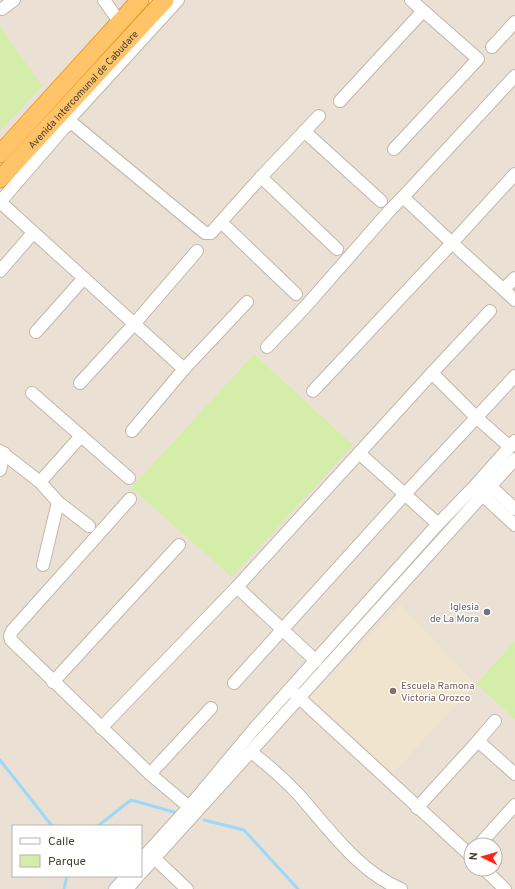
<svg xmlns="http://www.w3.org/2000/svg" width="515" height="889" viewBox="0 0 515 889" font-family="Overpass,sans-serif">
<rect width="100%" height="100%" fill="#f5f0e6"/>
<!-- residential -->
<path fill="#eae1d4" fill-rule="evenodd" d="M0,0H515V889H0ZM13,826H141V876H13ZM471,845H495V869H471Z"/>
<!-- education -->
<path fill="#f0e4cf" d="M400,604L476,684L393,773L310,697Z"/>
<!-- green -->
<g fill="#d4eeaa">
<path d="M0,27L42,86L0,131Z"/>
<path d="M254,354L353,445L232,577L131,488Z"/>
<path d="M515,641V719L476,684Z"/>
</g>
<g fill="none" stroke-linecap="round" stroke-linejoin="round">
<!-- stream -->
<g stroke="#9cd9f9" stroke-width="3">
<path d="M0,760L52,826"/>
<path d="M204,820L244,830L298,889"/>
<path d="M98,826L131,800L174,812"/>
<path d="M64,889L67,876"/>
</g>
<defs>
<g id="minor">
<path d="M104,0L120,23"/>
<path d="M2,9L14,0"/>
<path d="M492,47L515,22"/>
<path d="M515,76L403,197L452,243L515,300"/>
<path d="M340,101L423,11"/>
<path d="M63,126L178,0"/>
<path d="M304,131L381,201"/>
<path d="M394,149L478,59L411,0"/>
<path d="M261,177L337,249"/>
<path d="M221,222L296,294"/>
<path d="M0,271L33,233"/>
<path d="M504,289L515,278"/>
<path d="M36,332L84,278"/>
<path d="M267,347L306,306L391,209L403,197"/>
<path d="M184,369L0,202L64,128L68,125L72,123L205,233H211L261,177L319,116"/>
<path d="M432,373L477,418L510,447"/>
<path d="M80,383L135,323L197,251"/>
<path d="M313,391L452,243L515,174"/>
<path d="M32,393L129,478"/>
<path d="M132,431L184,369L247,302"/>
<path d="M0,451L40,482L58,502L89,526"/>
<path d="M359,453L438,524"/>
<path d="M0,470L4,453"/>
<path d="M485,481L515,509"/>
<path d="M40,482L81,436"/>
<path d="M478,491L515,525"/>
<path d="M130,499L12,631L10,636L11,640L150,774L195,812"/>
<path d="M43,565L58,502"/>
<path d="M237,587L432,373L490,311"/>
<path d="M53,682L179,545"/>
<path d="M234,683L405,494L515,376"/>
<path d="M294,693L471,856"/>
<path d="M495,721L478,741L515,774"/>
<path d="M101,728L237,587L316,661"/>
<path d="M251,752C268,765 284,779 299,795C327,827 360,873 401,889"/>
<path d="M150,774L211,708"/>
<path d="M417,808L478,741"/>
<path d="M479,845L515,805"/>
<path d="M149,853L187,889"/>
<path d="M141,860L189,807L254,729L438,524L474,487L515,441"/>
<path d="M484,869L505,889"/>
<path d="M141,873L515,459"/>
<path d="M115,889L127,876"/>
<path d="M127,889L138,876"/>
</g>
<g id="highway">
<path d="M0,154L140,0"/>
<path id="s1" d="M0,179L165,0"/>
</g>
</defs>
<!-- minor casing -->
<use href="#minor" stroke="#c2b7a8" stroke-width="14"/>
<!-- highway casing -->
<use href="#highway" stroke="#f09826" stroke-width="19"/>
<!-- minor -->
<use href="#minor" stroke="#fff" stroke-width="12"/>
<!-- highway -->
<use href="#highway" stroke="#ffc368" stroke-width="17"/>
</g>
<!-- markers -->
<circle fill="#6b7280" stroke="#fff" stroke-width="1.5" cx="487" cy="612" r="4"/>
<circle fill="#8d6e63" stroke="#fff" stroke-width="1.5" cx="393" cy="691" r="4"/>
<g text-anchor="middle" stroke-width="3" stroke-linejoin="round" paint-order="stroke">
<!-- street labels -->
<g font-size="10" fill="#494035" stroke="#fff">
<text dy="4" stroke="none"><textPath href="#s1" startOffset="122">Avenida Intercomunal de Cabudare</textPath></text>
</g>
<!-- worship labels -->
<g font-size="10" fill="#5b616d" stroke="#fff" text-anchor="end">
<text x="479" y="610">Iglesia<tspan x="479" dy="12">de La Mora</tspan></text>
</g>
<!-- education labels -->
<g font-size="10" fill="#785e54" stroke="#fff" text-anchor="start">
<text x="401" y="689">Escuela Ramona<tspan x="401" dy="12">Victoria Orozco</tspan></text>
</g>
</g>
<!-- legend -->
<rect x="12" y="825" width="130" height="52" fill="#ffffff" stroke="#b6b3ae"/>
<rect x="20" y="838" width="20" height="6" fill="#ffffff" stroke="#b6b3ae"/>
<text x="48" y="845" font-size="12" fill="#494035">Calle</text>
<rect x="20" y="855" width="20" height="12" fill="#d4eeaa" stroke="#b6b3ae"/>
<text x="48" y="865" font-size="12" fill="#494035">Parque</text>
<!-- north arrow -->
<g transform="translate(483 857) rotate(275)"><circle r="19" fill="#ffffff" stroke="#b6b3ae"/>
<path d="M0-3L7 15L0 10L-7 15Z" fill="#ff2714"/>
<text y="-6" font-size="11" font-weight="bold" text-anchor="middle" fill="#494035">N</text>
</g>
</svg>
